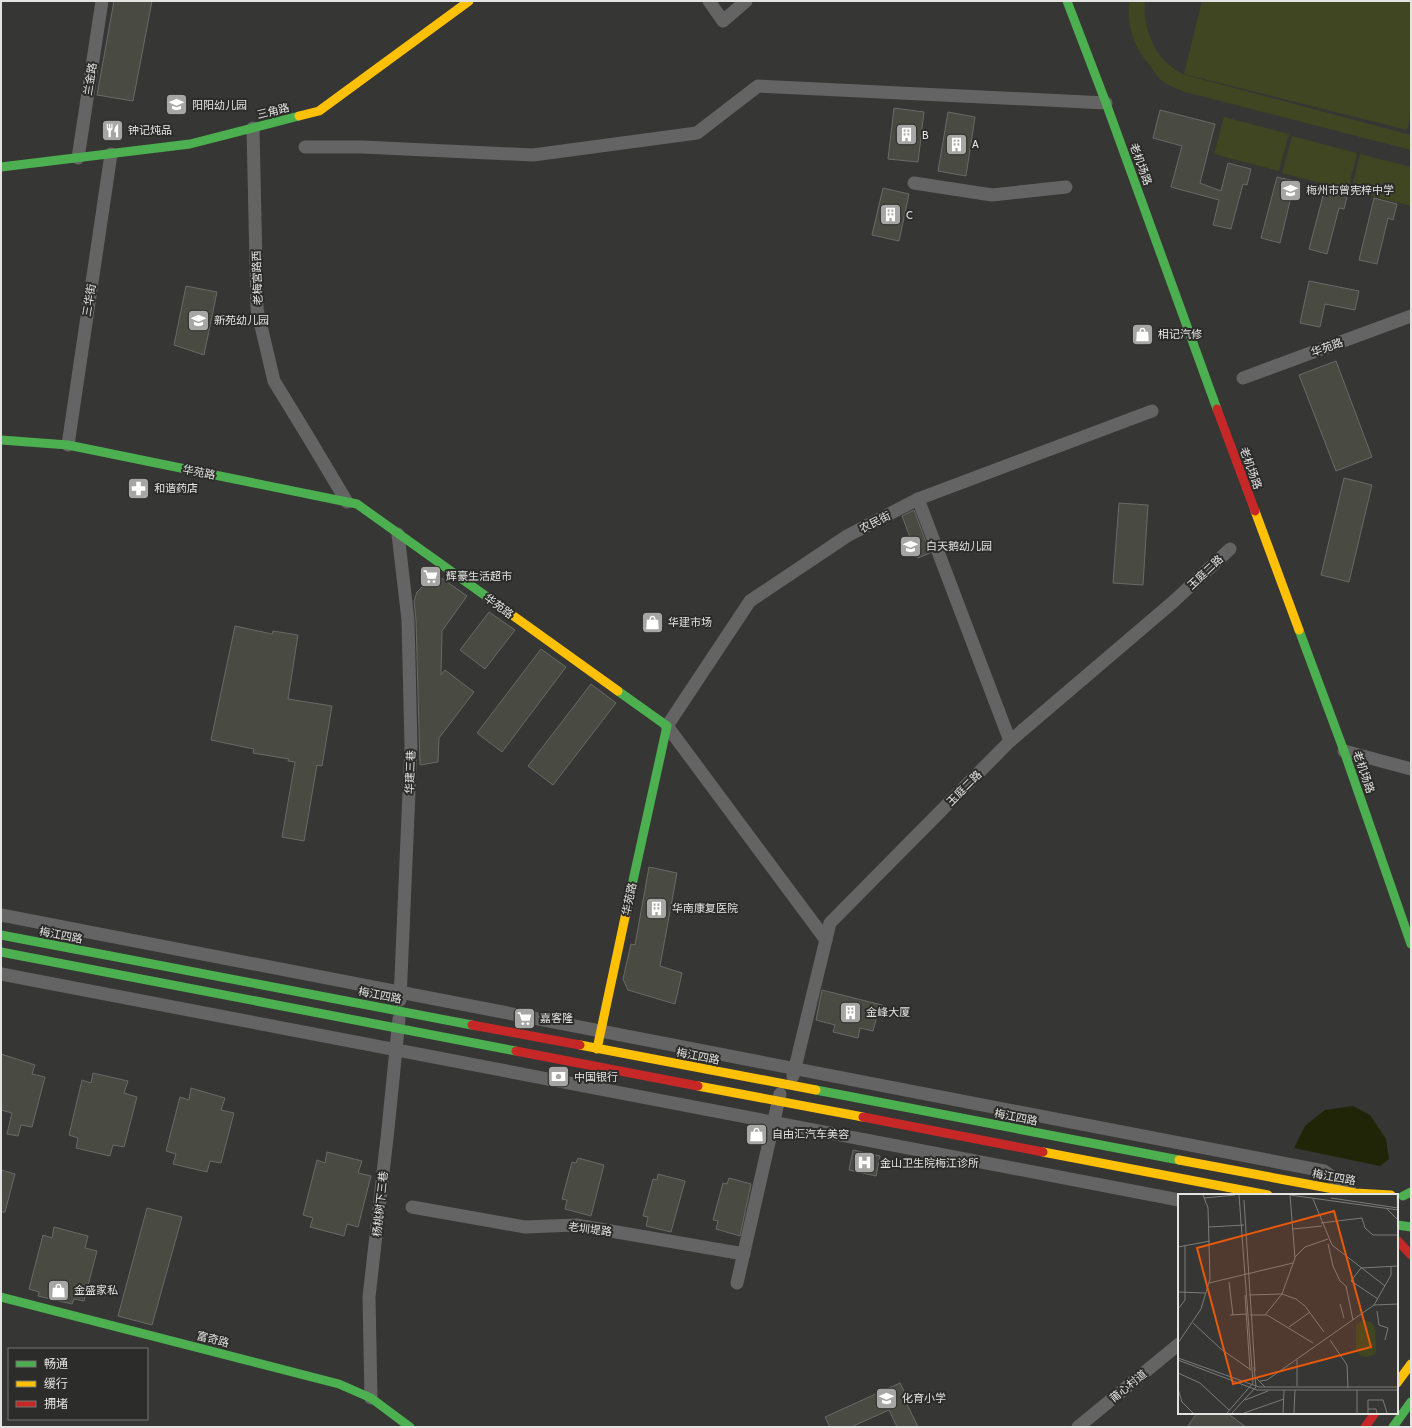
<svg xmlns="http://www.w3.org/2000/svg" width="1412" height="1428" viewBox="0 0 1412 1428" font-family="Cabin,'Noto Sans SC',sans-serif">
<rect width="100%" height="100%" fill="#363635"/>
<!-- green -->
<g fill="#3f4621">
<path d="M1129,1H1145C1143,22 1151,49 1167,63C1172,67 1177,71 1182,74L1411,135V150L1185,92C1179,89 1171,87 1165,83C1159,79 1155,73 1151,67C1133,46 1127,28 1129,1Z"/>
<path d="M1202,1H1411V114L1407,130L1184,74Z"/>
<path d="M1224,117L1289,134L1279,171L1214,154Z"/>
<path d="M1292,136L1357,153L1348,190L1282,173Z"/>
<path d="M1360,154L1411,167V206L1351,191Z"/>
</g>
<!-- water -->
<path fill="#1f2506" d="M1353,1106L1370,1115L1386,1139L1389,1159L1380,1166L1294,1148L1305,1126L1325,1110Z"/>
<!-- building -->
<g fill="#494b42" stroke="#696968">
<path d="M114,1H152L133,101L97,95Z"/>
<path d="M894,108L924,112L918,162L888,159Z"/>
<path d="M1160,110L1215,124L1200,183L1221,191L1228,163L1251,169L1247,185L1243,184L1231,229L1213,225L1219,200L1171,187L1182,146L1153,138Z"/>
<path d="M948,112L975,117L966,176L938,171Z"/>
<path d="M1277,177L1300,182L1296,198L1291,197L1280,243L1261,238Z"/>
<path d="M883,188L909,194L899,241L872,235Z"/>
<path d="M1325,188L1348,193L1344,209L1339,208L1327,254L1309,249Z"/>
<path d="M1374,198L1397,204L1393,220L1388,218L1377,264L1359,260Z"/>
<path d="M1309,281L1359,291L1355,310L1325,304L1320,327L1300,323Z"/>
<path d="M186,286L217,292L204,355L174,345Z"/>
<path d="M1336,361L1372,457L1336,471L1299,375Z"/>
<path d="M1344,478L1372,485L1349,582L1321,575Z"/>
<path d="M1119,503L1148,505L1143,585L1113,583Z"/>
<path d="M914,510L930,553L918,558L902,516Z"/>
<path d="M440,577L467,596L442,631L441,675L445,670L474,692L439,738L438,762L420,765L416,620L414,601L417,592L428,581Z"/>
<path d="M489,612L515,630L485,669L460,650Z"/>
<path d="M235,626L272,634L273,631L298,635L288,699L332,706L322,766L317,765L304,841L282,837L295,762L288,761L289,759L253,753L254,749L211,740Z"/>
<path d="M541,649L566,667L502,752L477,733Z"/>
<path d="M591,684L616,703L553,785L528,766Z"/>
<path d="M649,867L677,873L660,966L682,973L675,1004L628,990L623,979L631,944L635,945Z"/>
<path d="M822,990L886,1006L883,1018L877,1016L873,1031L860,1028L858,1038L833,1032L835,1025L816,1020Z"/>
<path d="M1,1054L35,1065L32,1074L45,1077L32,1127L21,1125L18,1136L7,1134L12,1113L1,1110Z"/>
<path d="M93,1073L128,1081L124,1093L137,1097L124,1147L113,1145L110,1156L76,1148L78,1138L69,1135L82,1080L91,1083Z"/>
<path d="M191,1088L225,1098L221,1110L234,1113L221,1163L210,1161L207,1172L173,1164L176,1154L166,1151L180,1097L189,1100Z"/>
<path d="M853,1150L880,1156L876,1176L849,1170Z"/>
<path d="M327,1152L362,1161L358,1173L371,1176L358,1227L347,1224L344,1236L310,1227L313,1218L303,1215L317,1160L325,1163Z"/>
<path d="M578,1158L604,1165L591,1216L565,1209L567,1200L562,1199L572,1162L576,1163Z"/>
<path d="M1,1170L15,1174L5,1212H1Z"/>
<path d="M658,1174L685,1181L671,1232L646,1226L648,1217L643,1216L653,1179L657,1180Z"/>
<path d="M729,1178L751,1184L740,1236L716,1229L718,1221L713,1220L723,1183L727,1184Z"/>
<path d="M147,1208L182,1217L152,1325L118,1316Z"/>
<path d="M54,1227L88,1236L85,1248L97,1251L84,1301L74,1299L72,1304L38,1296L39,1292L29,1289L43,1235L52,1238Z"/>
<path d="M900,1383L909,1401L906,1402L918,1427H897L889,1410L851,1427H830L825,1417Z"/>
<path d="M1197,1413H1227L1246,1427H1187Z"/>
</g>
<g fill="none" stroke-linecap="round" stroke-linejoin="round">
<!-- street -->
<g stroke="#646464" stroke-width="13">
<path d="M709,1L723,21L746,1"/>
<path d="M253,128L257,309L274,381L307,435L347,502"/>
<path d="M305,147H363L533,155L697,133L758,86L1106,103"/>
<path d="M78,158L102,1"/>
<path d="M914,183L992,195L1066,187"/>
<path d="M1243,378L1411,316"/>
<path d="M68,445L111,154"/>
<path d="M918,499L1010,741"/>
<path d="M398,534L408,620L411,746L400,1000"/>
<path d="M1344,751L1411,769"/>
<path d="M1,915L1324,1171L1350,1190"/>
<path d="M826,940L667,726L750,601L847,536L918,499L1152,411"/>
<path d="M1,974L1179,1200"/>
<path d="M793,1076L830,923L1010,741L1173,602L1230,549"/>
<path d="M412,1207L525,1227L576,1225L744,1254"/>
<path d="M737,1283L780,1094"/>
<path d="M371,1398L369,1297L388,1129L399,1019"/>
<path d="M1078,1427L1179,1344"/>
</g>
<!-- fast -->
<g stroke="#4caf50" stroke-width="9">
<path d="M1067,1L1106,103L1217,409"/>
<path d="M1,167L190,144L299,116"/>
<path d="M1,440L68,445L357,504L490,599"/>
<path d="M1299,630L1344,751L1411,944"/>
<path d="M618,691L667,726L627,908"/>
<path d="M1,935L472,1025"/>
<path d="M1,952L516,1051"/>
<path d="M816,1090L1179,1160"/>
<path d="M1403,1196L1411,1192"/>
<path d="M1397,1225L1411,1227"/>
<path d="M1,1297L339,1384L371,1398L410,1427"/>
<path d="M1393,1427L1411,1402"/>
</g>
<!-- slow -->
<g stroke="#ffc107" stroke-width="9">
<path d="M299,116L319,111L469,1"/>
<path d="M1255,511L1299,630"/>
<path d="M490,599L618,691"/>
<path d="M580,1045L816,1090"/>
<path d="M597,1049L627,908"/>
<path d="M698,1086L863,1117"/>
<path d="M1043,1152L1268,1195"/>
<path d="M1179,1160L1355,1193L1391,1195"/>
<path d="M1397,1383L1411,1364"/>
</g>
<!-- jam -->
<g stroke="#c62828" stroke-width="9">
<path d="M1217,409L1255,511"/>
<path d="M472,1025L580,1045"/>
<path d="M516,1051L698,1086"/>
<path d="M863,1117L1043,1152"/>
<path d="M1397,1240L1411,1255"/>
<path d="M1365,1427L1375,1413"/>
</g>
</g>
<!-- icons -->
<defs>
<symbol id="school-square" viewBox="-11 -11 22 22"><rect x="-9" y="-9" width="18" height="18" rx="4" fill="#a6a6a5" stroke="#2c2d2a"/><path d="M0-5L7-2L0 1L-7-2ZM-4 1L0 2.5L4 1V4Q0 6-4 4Z" fill="#fff"/></symbol>
<symbol id="restaurant-square" viewBox="-11 -11 22 22"><rect x="-9" y="-9" width="18" height="18" rx="4" fill="#a6a6a5" stroke="#2c2d2a"/><path d="M-5-6h1v4h1v-4h1v4h1v-4h1v5L-1.5 .5V6h-2V.5L-5-1ZM5-6V6H3V1.5H1.5Q1.5-4 5-6Z" fill="#fff"/></symbol>
<symbol id="building-square" viewBox="-11 -11 22 22"><rect x="-9" y="-9" width="18" height="18" rx="4" fill="#a6a6a5" stroke="#2c2d2a"/><path d="M-4-6H4V6H1V3H-1V6H-4ZM-2.5-4.3h1.7v1.8h-1.7ZM.8-4.3h1.7v1.8H.8ZM-2.5-1h1.7V.8h-1.7ZM.8-1h1.7V.8H.8Z" fill="#fff"/></symbol>
<symbol id="shop-square" viewBox="-11 -11 22 22"><rect x="-9" y="-9" width="18" height="18" rx="4" fill="#a6a6a5" stroke="#2c2d2a"/><path d="M-5-2.5h2.3a2.7 3.5 0 0 1 5.4 0H5L5.5 6h-11ZM-1.5-2.5h3a1.5 2.3 0 0 0-3 0Z" fill="#fff"/></symbol>
<symbol id="pharmacy-square" viewBox="-11 -11 22 22"><rect x="-9" y="-9" width="18" height="18" rx="4" fill="#a6a6a5" stroke="#2c2d2a"/><path d="M-2-6h4v4h4v4h-4v4h-4v-4h-4v-4h4Z" fill="#fff"/></symbol>
<symbol id="supermarket-square" viewBox="-11 -11 22 22"><rect x="-9" y="-9" width="18" height="18" rx="4" fill="#a6a6a5" stroke="#2c2d2a"/><path d="M-6-5.5h2.5l.6 2H6L4.5 2H-2.5L-4.4-4H-6ZM-1.5 3.2a1.3 1.3 0 1 0 .1 0ZM3 3.2a1.3 1.3 0 1 0 .1 0Z" fill="#fff"/></symbol>
<symbol id="bank-square" viewBox="-11 -11 22 22"><rect x="-9" y="-9" width="18" height="18" rx="4" fill="#a6a6a5" stroke="#2c2d2a"/><path d="M-6-4H6V4H-6ZM0-2.3a2.3 2.3 0 1 0 0 4.6a2.3 2.3 0 1 0 0-4.6Z" fill="#fff"/></symbol>
<symbol id="hospital-square" viewBox="-11 -11 22 22"><rect x="-9" y="-9" width="18" height="18" rx="4" fill="#a6a6a5" stroke="#2c2d2a"/><path d="M-5-5h3v3.5h4V-5h3V5h-3V1.5h-4V5h-3Z" fill="#fff"/></symbol>
</defs>
<g fill-rule="evenodd">
<use href="#school-square" x="164" y="92" width="25" height="25"/>
<use href="#restaurant-square" x="100" y="118" width="25" height="25"/>
<use href="#building-square" x="894" y="122" width="25" height="25"/>
<use href="#building-square" x="944" y="132" width="25" height="25"/>
<use href="#school-square" x="1278" y="178" width="25" height="25"/>
<use href="#building-square" x="878" y="202" width="25" height="25"/>
<use href="#school-square" x="186" y="308" width="25" height="25"/>
<use href="#shop-square" x="1130" y="322" width="25" height="25"/>
<use href="#pharmacy-square" x="126" y="476" width="25" height="25"/>
<use href="#school-square" x="898" y="534" width="25" height="25"/>
<use href="#supermarket-square" x="418" y="564" width="25" height="25"/>
<use href="#shop-square" x="640" y="610" width="25" height="25"/>
<use href="#building-square" x="644" y="896" width="25" height="25"/>
<use href="#building-square" x="838" y="1000" width="25" height="25"/>
<use href="#supermarket-square" x="512" y="1006" width="25" height="25"/>
<use href="#bank-square" x="546" y="1064" width="25" height="25"/>
<use href="#shop-square" x="744" y="1122" width="25" height="25"/>
<use href="#hospital-square" x="852" y="1150" width="25" height="25"/>
<use href="#shop-square" x="46" y="1278" width="25" height="25"/>
<use href="#school-square" x="874" y="1386" width="25" height="25"/>
</g>
<g text-anchor="middle" stroke-width="4" stroke-linejoin="round" paint-order="stroke">
<!-- street labels -->
<g font-size="11" fill="#e3e3e1" stroke="#2c2d2a">
<text transform="translate(90 79) rotate(-81)" y="4">兰金路</text>
<text transform="translate(273 111) rotate(-14)" y="4">三角路</text>
<text transform="translate(1141 164) rotate(70)" y="4">老机场路</text>
<text transform="translate(257 278) rotate(-92)" y="4">老梅宮路西</text>
<text transform="translate(89 300) rotate(-81)" y="4">三华街</text>
<text transform="translate(1327 347) rotate(-20)" y="4">华苑路</text>
<text transform="translate(1251 468) rotate(70)" y="4">老机场路</text>
<text transform="translate(199 472) rotate(11)" y="4">华苑路</text>
<text transform="translate(875 522) rotate(-27)" y="4">农民街</text>
<text transform="translate(1205 572) rotate(-43)" y="4">玉庭二路</text>
<text transform="translate(499 606) rotate(36)" y="4">华苑路</text>
<text transform="translate(410 772) rotate(-88)" y="4">华建三巷</text>
<text transform="translate(1364 772) rotate(71)" y="4">老机场路</text>
<text transform="translate(964 788) rotate(-45)" y="4">玉庭二路</text>
<text transform="translate(629 899) rotate(-78)" y="4">华苑路</text>
<text transform="translate(61 935) rotate(11)" y="4">梅江四路</text>
<text transform="translate(380 995) rotate(11)" y="4">梅江四路</text>
<text transform="translate(698 1056) rotate(11)" y="4">梅江四路</text>
<text transform="translate(1016 1117) rotate(11)" y="4">梅江四路</text>
<text transform="translate(1334 1177) rotate(10)" y="4">梅江四路</text>
<text transform="translate(380 1204) rotate(-84)" y="4">杨桃树下三巷</text>
<text transform="translate(590 1229) rotate(7)" y="4">老圳堤路</text>
<text transform="translate(213 1339) rotate(14)" y="4">富奇路</text>
<text transform="translate(1128 1386) rotate(-39)" y="4">莆心村道</text>
</g>
<!-- poi labels -->
<g font-size="11" fill="#e3e3e1" stroke="#2c2d2a" text-anchor="start">
<text x="192" y="109">阳阳幼儿园</text>
<text x="128" y="134">钟记炖品</text>
<text x="922" y="139">B</text>
<text x="972" y="148">A</text>
<text x="1306" y="194">梅州市曾宪梓中学</text>
<text x="906" y="219">C</text>
<text x="214" y="324">新苑幼儿园</text>
<text x="1158" y="338">相记汽修</text>
<text x="154" y="492">和谐药店</text>
<text x="926" y="550">白天鹅幼儿园</text>
<text x="446" y="580">辉豪生活超市</text>
<text x="668" y="626">华建市场</text>
<text x="672" y="912">华南康复医院</text>
<text x="866" y="1016">金峰大厦</text>
<text x="540" y="1022">嘉客隆</text>
<text x="574" y="1081">中国银行</text>
<text x="772" y="1138">自由汇汽车美容</text>
<text x="880" y="1167">金山卫生院梅江诊所</text>
<text x="74" y="1294">金盛家私</text>
<text x="902" y="1402">化育小学</text>
</g>
</g>
<!-- overview -->
<g transform="translate(1178 1194)">
<rect width="220" height="220" fill="#363635"/>
<path d="M185,126L193,128L197,133L198,160L189,163L183,162L178,156V131Z" fill="#3f4621"/>
<path fill="none" stroke="#7b7b7a" stroke-width="1" d="M112,1L220,16M219,1L220,30M26,4L57,1M153,4L220,14M135,5L154,51L207,92M66,6L77,177M209,15L220,26M143,29L184,24L187,34L195,41H220M220,32V62M31,33L66,31M115,35L144,32M150,50L155,72L162,87L168,92L175,126M0,53L32,47M117,63L127,53L150,45M51,88L55,121M31,89L115,69M0,98L27,99M67,101L72,176M71,101L104,100L117,64L112,1M200,105L173,87L183,74L220,72M162,110L166,124M196,111L220,110M0,115L7,106V52M199,117L201,131L210,134L207,146M52,121L69,120M72,121H89L135,149M87,121L104,100L118,105L127,112L146,138M15,129L43,155L73,176M111,133L132,118M152,146L169,171L170,194M0,149L23,115L32,85L30,14L25,1M0,164L81,193H220M0,166L79,196H220M0,179L22,189L51,216M78,184L87,193M82,187L89,186L196,111L213,81V72M119,192V166M0,195L4,208L15,219M179,196V219M67,206L90,197M190,215H198L199,219M49,219L75,189L61,1M54,219L78,193L76,173M66,219L106,205M105,219L106,196M116,219L117,196M190,219V206H205L209,219"/>
<path fill="#e8590c" fill-opacity="0.15" stroke="#e8590c" stroke-width="2" d="M156,17L193,153L55,190L19,54Z"/>
<rect width="220" height="220" fill="none" stroke="#e3e3e1" stroke-width="2"/>
</g>
<!-- border -->
<rect width="1412" height="1428" fill="none" stroke="#e3e3e1" stroke-width="4"/>
<!-- legend -->
<rect x="8" y="1348" width="140" height="72" fill="#2c2d2a" stroke="#757673"/>
<rect x="16" y="1361" width="20" height="6" fill="#4caf50" stroke="#757673"/>
<text x="44" y="1368" font-size="12" fill="#e3e3e1">畅通</text>
<rect x="16" y="1381" width="20" height="6" fill="#ffc107" stroke="#757673"/>
<text x="44" y="1388" font-size="12" fill="#e3e3e1">缓行</text>
<rect x="16" y="1401" width="20" height="6" fill="#c62828" stroke="#757673"/>
<text x="44" y="1408" font-size="12" fill="#e3e3e1">拥堵</text>
</svg>
